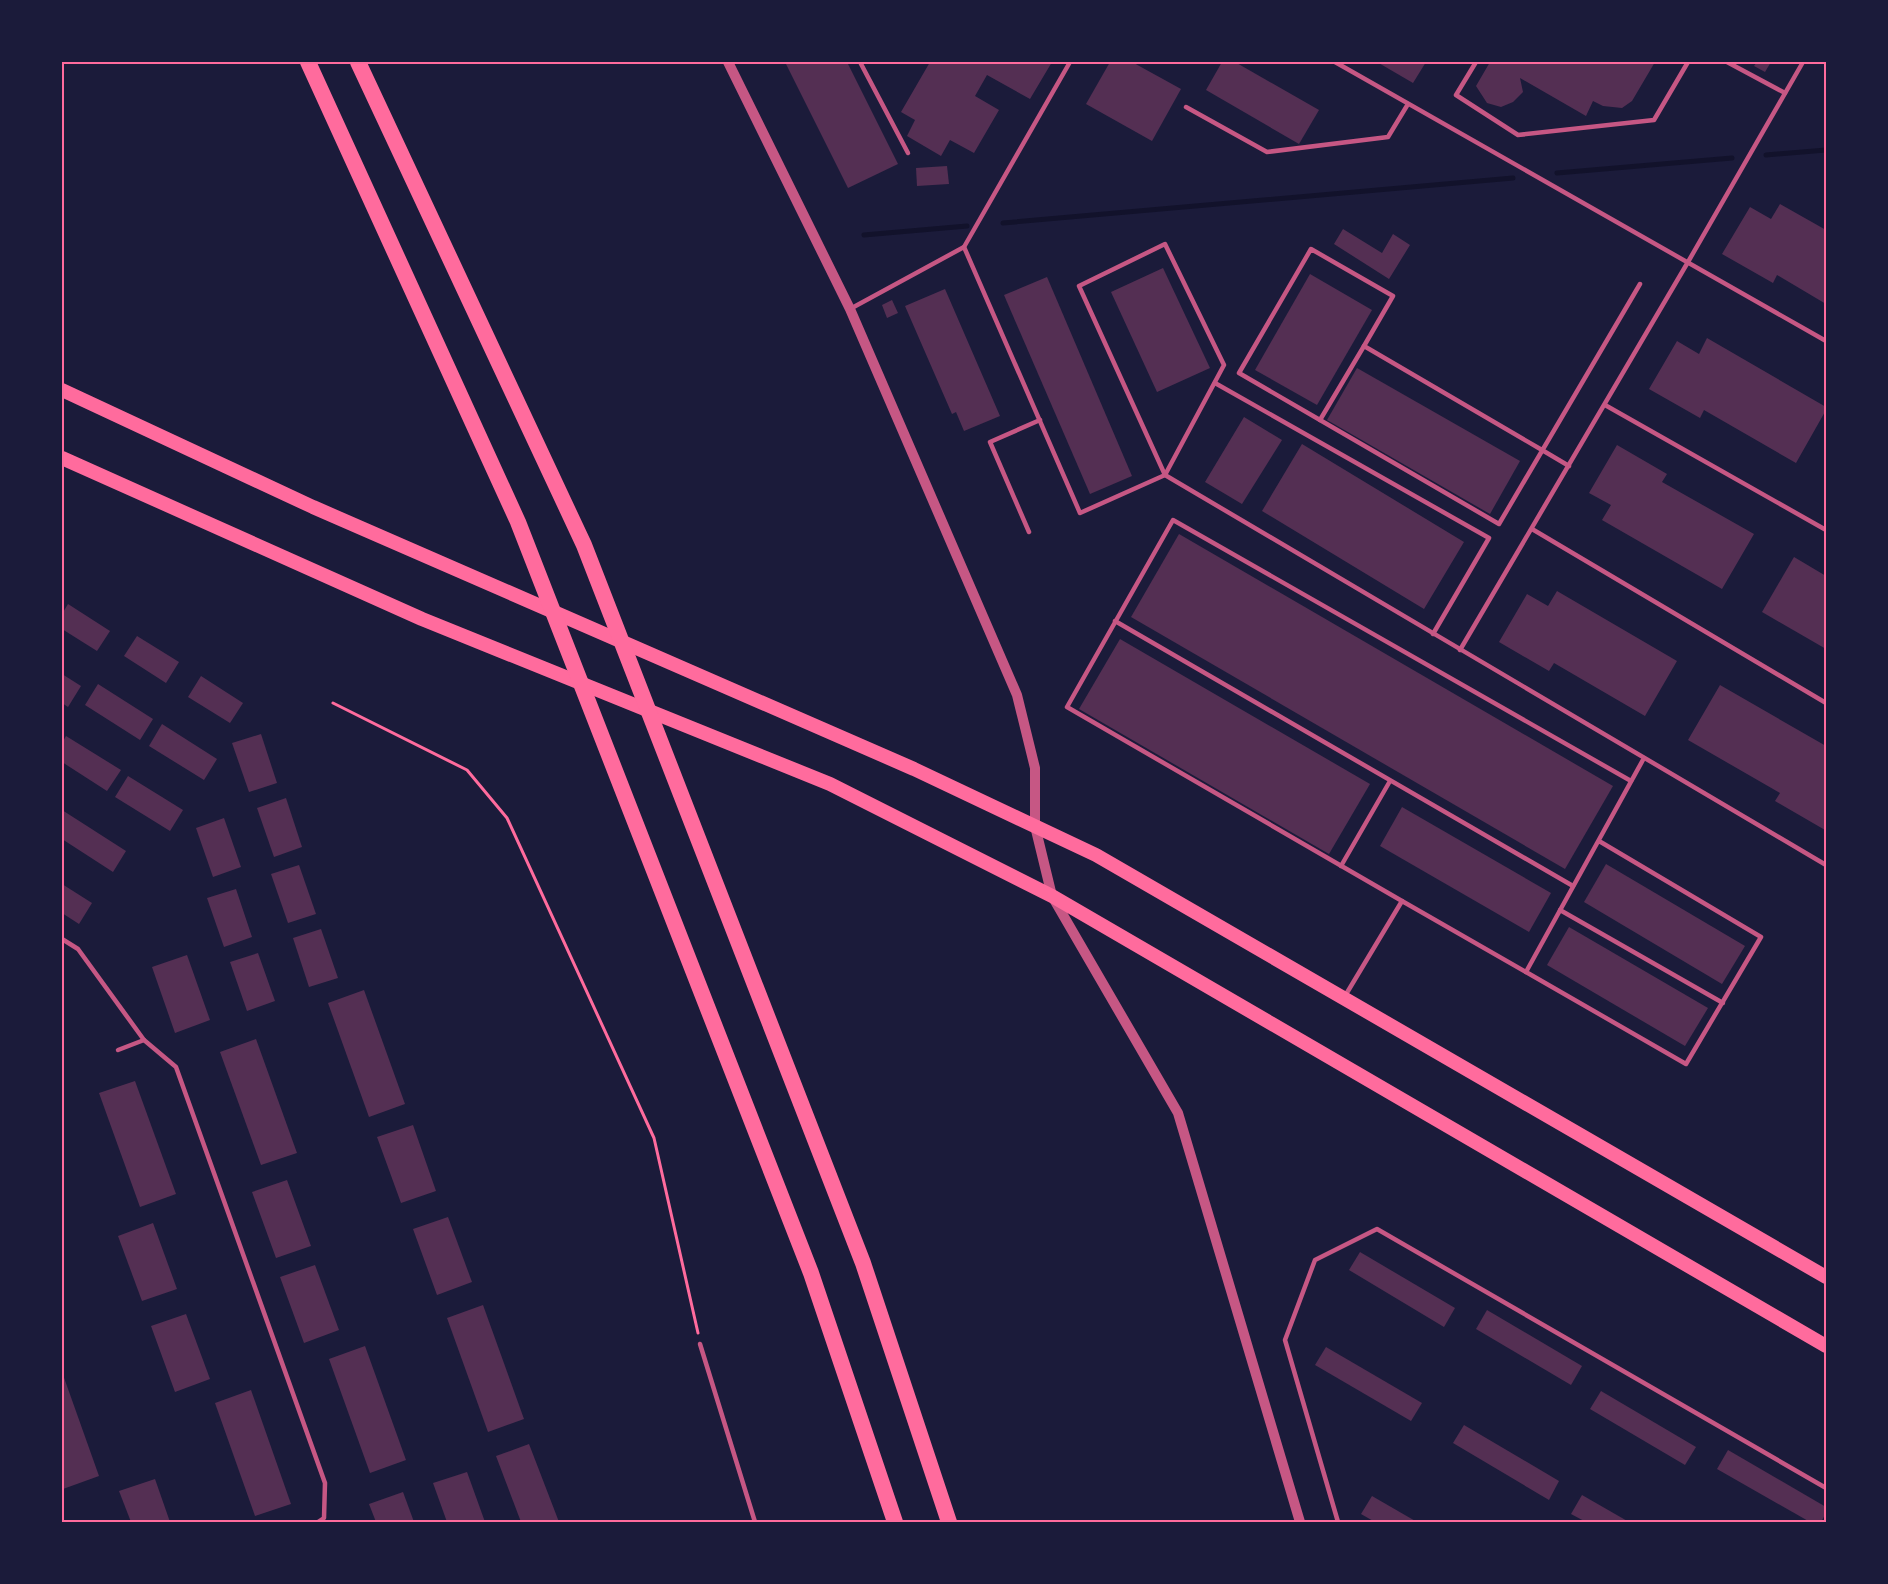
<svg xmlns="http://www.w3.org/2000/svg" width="1888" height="1584" viewBox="0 0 1888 1584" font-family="'Fira Sans',sans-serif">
<rect width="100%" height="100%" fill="#1b1b3a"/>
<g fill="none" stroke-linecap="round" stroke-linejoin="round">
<!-- stream -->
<g stroke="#12122b" stroke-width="5">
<path d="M1766,155L1826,150"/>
<path d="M1557,173L1732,158"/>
<path d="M1003,223L1513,178"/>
<path d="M864,235L967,226"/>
</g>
</g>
<!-- building -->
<g fill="#542f53">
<path d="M785,62H847L898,164L848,188Z"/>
<path d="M930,62H1052L1030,99L987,75L975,96L999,110L974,153L950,140L941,156L907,136L915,120L901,112Z"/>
<path d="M1110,62H1132L1181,89L1152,141L1086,104Z"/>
<path d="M1222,62H1235L1319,110L1299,144L1206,90Z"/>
<path d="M1377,62H1426L1413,83Z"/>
<path d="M1490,62H1655L1632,101L1622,108L1603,106L1593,101L1586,116L1520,78L1523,92L1513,102L1501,107L1487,103L1476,86Z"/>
<path d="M1757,62H1771L1765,72L1754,66Z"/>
<path d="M947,166L949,184L917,186L916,168Z"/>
<path d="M1780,204L1826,230V304L1777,275L1773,283L1722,254L1750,207L1771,219Z"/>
<path d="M1343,229L1382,253L1393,234L1410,245L1389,279L1334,244Z"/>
<path d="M1163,268L1210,368L1157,392L1111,292Z"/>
<path d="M1310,274L1372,310L1317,405L1255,370Z"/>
<path d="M1047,277L1132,476L1090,494L1004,295Z"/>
<path d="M945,289L1000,416L964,431L956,412L952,414L905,306Z"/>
<path d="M892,300L898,313L887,318L882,305Z"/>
<path d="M1707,338L1826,407V410L1796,463L1704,410L1700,418L1649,389L1677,341L1699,354Z"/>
<path d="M1357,368L1520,461L1490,514L1327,420Z"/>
<path d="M1244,417L1282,440L1242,504L1205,482Z"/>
<path d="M1302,444L1464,542L1424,609L1262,511Z"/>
<path d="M1617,445L1667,474L1662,482L1754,534L1722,589L1602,520L1611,505L1589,493Z"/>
<path d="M1179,534L1613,786L1565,869L1131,617Z"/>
<path d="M1794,557L1826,576V649L1762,612Z"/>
<path d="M1557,591L1677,661L1645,716L1554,663L1549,671L1499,642L1527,594L1548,606Z"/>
<path d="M68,604L110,631L97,651L62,629V614Z"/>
<path d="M137,636L179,662L166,683L124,656Z"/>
<path d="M1120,639L1370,784L1329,854L1079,709Z"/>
<path d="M62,674L81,686L68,707L62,703Z"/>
<path d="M201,676L243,703L230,723L188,697Z"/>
<path d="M98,684L153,719L140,740L85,705Z"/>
<path d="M1720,685L1826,746L1825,830L1775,801L1780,793L1688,740Z"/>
<path d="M162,724L217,759L204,780L149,746Z"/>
<path d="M261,734L277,783L249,792L232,743Z"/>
<path d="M66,736L121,770L107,791L62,762V743Z"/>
<path d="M128,776L183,810L170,831L115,797Z"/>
<path d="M286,798L302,847L274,857L257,808Z"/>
<path d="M1402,807L1551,893L1529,932L1380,846Z"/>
<path d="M62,810L126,851L113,872L62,839Z"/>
<path d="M224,818L241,867L213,877L196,828Z"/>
<path d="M1606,864L1745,946L1722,984L1584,902Z"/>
<path d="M299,865L316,914L288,923L271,874Z"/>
<path d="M62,884L92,903L79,924L62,913Z"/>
<path d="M236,889L252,937L224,947L207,898Z"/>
<path d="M1569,927L1708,1008L1685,1046L1547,965Z"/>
<path d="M321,929L338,978L309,987L293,938Z"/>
<path d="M258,953L275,1001L247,1011L230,962Z"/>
<path d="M187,955L210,1020L175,1033L152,967Z"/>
<path d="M364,990L405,1104L369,1117L328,1003Z"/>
<path d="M256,1039L297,1153L261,1165L220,1052Z"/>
<path d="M135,1081L176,1194L140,1207L99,1093Z"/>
<path d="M413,1125L436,1191L401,1203L377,1137Z"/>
<path d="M287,1180L311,1246L276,1258L252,1192Z"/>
<path d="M448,1217L472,1282L437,1295L413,1229Z"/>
<path d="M153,1223L177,1289L142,1301L118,1236Z"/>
<path d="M1360,1252L1455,1308L1444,1327L1349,1270Z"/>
<path d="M315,1265L339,1330L304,1343L280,1277Z"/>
<path d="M483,1305L524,1419L488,1432L447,1318Z"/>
<path d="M1487,1310L1582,1366L1571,1385L1476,1329Z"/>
<path d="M186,1314L210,1379L175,1392L151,1326Z"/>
<path d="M365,1346L406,1460L370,1473L329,1359Z"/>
<path d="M1326,1347L1422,1403L1411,1421L1315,1365Z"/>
<path d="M62,1372L99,1476L63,1489L62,1484Z"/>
<path d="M251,1390L291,1504L255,1516L215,1403Z"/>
<path d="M1601,1391L1696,1447L1685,1465L1590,1409Z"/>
<path d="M1464,1425L1559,1481L1549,1500L1453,1443Z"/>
<path d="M529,1444L559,1522H521L496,1456Z"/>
<path d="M1728,1450L1826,1507V1513L1821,1522H1810L1717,1469Z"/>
<path d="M467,1472L485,1522H447L433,1483Z"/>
<path d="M155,1479L170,1522H131L119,1491Z"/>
<path d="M403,1492L414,1522H376L369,1504Z"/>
<path d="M1582,1495L1629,1522H1586L1571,1514Z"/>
<path d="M1372,1496L1417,1522H1375L1361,1514Z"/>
</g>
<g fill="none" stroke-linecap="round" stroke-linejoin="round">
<!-- path -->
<path stroke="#ff6b9d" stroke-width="3" d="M333,703L467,770L507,818L654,1138L698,1333"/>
<!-- service -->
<g stroke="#c65784" stroke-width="4.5">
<path d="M860,62L908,153"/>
<path d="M1335,62L1826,341"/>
<path d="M1476,62L1456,95L1518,135L1654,120L1688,62"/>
<path d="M1727,62L1785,93"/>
<path d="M1186,107L1267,152L1388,137L1408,104"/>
<path d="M964,247L1080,513L1165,475L1224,365L1165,244L1079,286L1165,475L1826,865"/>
<path d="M850,309L964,247L1070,62"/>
<path d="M1215,383L1489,538L1433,634"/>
<path d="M1605,405L1826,530"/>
<path d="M1320,420L1239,373L1311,249L1393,296L1364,346"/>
<path d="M1569,466L1542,450L1364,346L1320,420L1499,524L1640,284"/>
<path d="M1532,529L1826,703"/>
<path d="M1029,532L990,442L1040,420"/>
<path d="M1115,621L1573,886"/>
<path d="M1460,650L1688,262L1803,62"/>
<path d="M1599,841L1761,937L1686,1064L1526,972L1644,758"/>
<path d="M1341,866L1390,781"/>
<path d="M1402,901L1067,707L1173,520L1631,781"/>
<path d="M1560,910L1723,1003"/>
<path d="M62,939L78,949L144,1040L176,1067L325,1483L324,1518L318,1522"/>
<path d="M1345,996L1402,901L1526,972"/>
<path d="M118,1050L144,1040"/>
<path d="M700,1344L755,1522"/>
<path d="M1338,1522L1285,1340L1315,1260L1377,1229L1826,1488"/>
</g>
<!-- tertiary -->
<path stroke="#c65784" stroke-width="10" d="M728,62L850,309L1017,695L1035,768V826L1052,896L1178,1113L1300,1522"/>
<!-- primary -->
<g stroke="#ff6b9d" stroke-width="14">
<path d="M62,390L313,507L914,769L1096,855L1826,1277"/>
<path d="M62,458L422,619L830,784L1052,896L1826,1346"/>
</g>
<!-- motorway -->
<g stroke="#ff6b9d" stroke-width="16">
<path d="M308,62L518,522L811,1273L895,1522"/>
<path d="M358,62L584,545L863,1263L949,1522"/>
</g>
</g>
<!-- border -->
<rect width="1888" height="1584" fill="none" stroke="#1b1b3a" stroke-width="126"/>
<rect x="63" y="63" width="1762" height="1458" fill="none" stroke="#ff6b9d" stroke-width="2"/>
</svg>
